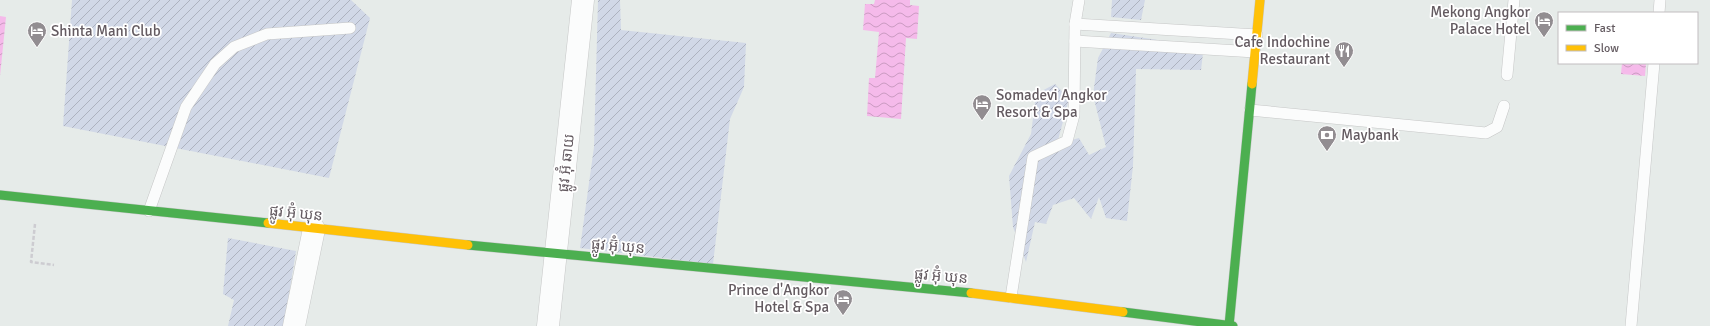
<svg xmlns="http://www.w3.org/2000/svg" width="1710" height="326" viewBox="0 0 1710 326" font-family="Signika,'Noto Sans Khmer',sans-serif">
<defs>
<pattern id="garden-furrows" width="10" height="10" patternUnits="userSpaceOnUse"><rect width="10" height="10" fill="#d1d8e7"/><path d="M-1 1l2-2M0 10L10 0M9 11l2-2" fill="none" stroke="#adb2bf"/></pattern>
<pattern id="water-waves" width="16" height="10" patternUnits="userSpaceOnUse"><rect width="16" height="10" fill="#f5baea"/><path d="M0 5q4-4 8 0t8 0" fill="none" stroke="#ca9ac1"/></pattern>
</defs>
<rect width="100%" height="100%" fill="#e6ebe9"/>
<!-- garden -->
<g fill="url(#garden-furrows)">
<path d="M72,0H351L370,18L329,178L63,126Z"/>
<path d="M598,0H620L621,30L746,43L744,87L730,119L713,264L580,248L594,147Z"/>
<path d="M1112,0H1145L1141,20L1111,17Z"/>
<path d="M1111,33L1165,41L1203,53L1201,70L1136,69L1133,166L1127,221L1106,218L1099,197L1091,219L1074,198L1053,205L1046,224L1035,222L1026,262L1013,227L1009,176L1031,134L1036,94L1055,84L1069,99L1057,144L1079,138L1089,155L1106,147L1093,95L1098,58Z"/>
<path d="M228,238L296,251L284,326H228L234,300L223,294Z"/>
</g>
<!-- water -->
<g fill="url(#water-waves)">
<path d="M875,0H910V5L919,6L917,39L906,38L901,119L867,116L869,78H875L879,32L863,30L865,4H874Z"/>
<path d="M0,16L6,17L0,76Z"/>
<path d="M1622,63H1646L1645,76L1621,74Z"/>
</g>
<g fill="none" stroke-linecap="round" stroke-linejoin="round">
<defs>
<g id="lane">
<path d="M1659,13L1660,0"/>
<path d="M1075,24L1257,35"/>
<path d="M1075,41L1255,52"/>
<path d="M1507,75L1514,0"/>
<path d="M1250,110L1486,133L1497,127L1504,106"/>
<path d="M149,211L186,107L215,64L234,47L267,34L350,28"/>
<path d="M1011,297L1033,157L1067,141L1074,115L1075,24L1079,0"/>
<path d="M1631,326L1654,63"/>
</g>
<g id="street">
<path d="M294,326L314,229"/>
<path d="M548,326L583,0"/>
</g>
<g id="fast">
<path d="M0,195L268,223"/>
<path d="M468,245L971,293"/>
<path d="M1123,312L1233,326"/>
<path d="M1229,326L1252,84"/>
</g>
<g id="slow">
<path d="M1252,84L1260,0"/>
<path d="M268,223L468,245"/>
<path d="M971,293L1123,312"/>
</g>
</defs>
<!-- lane casing -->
<use href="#lane" stroke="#c6c7c7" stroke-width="12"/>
<!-- street casing -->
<use href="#street" stroke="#c6c7c7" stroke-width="23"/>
<!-- fast casing -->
<use href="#fast" stroke="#c7c8c8" stroke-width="10"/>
<!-- slow casing -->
<use href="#slow" stroke="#c7c8c8" stroke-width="10"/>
<!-- path -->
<path stroke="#cdccd1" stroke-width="2.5" stroke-dasharray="4 2" stroke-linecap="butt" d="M35,224L31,262L54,265"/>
<!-- lane -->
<use href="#lane" stroke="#fbfcfc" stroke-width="11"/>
<!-- street -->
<use href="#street" stroke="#fbfcfc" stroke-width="22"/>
<!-- fast -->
<use href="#fast" stroke="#4caf50" stroke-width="9"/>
<!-- slow -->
<use href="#slow" stroke="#ffc107" stroke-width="9"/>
</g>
<!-- icons -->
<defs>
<symbol id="hotel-pin" viewBox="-11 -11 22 30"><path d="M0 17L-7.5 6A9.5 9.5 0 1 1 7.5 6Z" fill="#928d91" stroke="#fff"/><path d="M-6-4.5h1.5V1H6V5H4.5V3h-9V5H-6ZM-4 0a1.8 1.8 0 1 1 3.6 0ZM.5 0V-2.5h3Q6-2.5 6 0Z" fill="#fff"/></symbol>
<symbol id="restaurant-pin" viewBox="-11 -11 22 30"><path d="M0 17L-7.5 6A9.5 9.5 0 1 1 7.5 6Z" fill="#928d91" stroke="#fff"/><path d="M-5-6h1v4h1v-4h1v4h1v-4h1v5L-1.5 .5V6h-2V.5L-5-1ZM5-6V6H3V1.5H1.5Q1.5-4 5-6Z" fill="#fff"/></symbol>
<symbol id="bank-pin" viewBox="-11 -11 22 30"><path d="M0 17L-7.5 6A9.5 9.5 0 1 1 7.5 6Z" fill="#928d91" stroke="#fff"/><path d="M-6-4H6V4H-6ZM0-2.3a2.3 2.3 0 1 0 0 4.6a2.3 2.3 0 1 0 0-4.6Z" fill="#fff"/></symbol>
</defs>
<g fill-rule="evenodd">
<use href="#hotel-pin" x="1533" y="10" width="22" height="30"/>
<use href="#hotel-pin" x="26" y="20" width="22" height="30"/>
<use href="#restaurant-pin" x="1333" y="40" width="22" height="30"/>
<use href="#hotel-pin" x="971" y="93" width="22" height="30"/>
<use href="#bank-pin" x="1316" y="124" width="22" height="30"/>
<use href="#hotel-pin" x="832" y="288" width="22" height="30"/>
</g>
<g text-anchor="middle" stroke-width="3.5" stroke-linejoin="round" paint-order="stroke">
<!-- poi labels -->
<g font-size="15" fill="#645b61" stroke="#fff" text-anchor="end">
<text x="1530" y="17">Mekong Angkor<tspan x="1530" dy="17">Palace Hotel</tspan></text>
<text x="51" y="36" text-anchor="start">Shinta Mani Club</text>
<text x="1330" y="47">Cafe Indochine<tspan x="1330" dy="17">Restaurant</tspan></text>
<text x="996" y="100" text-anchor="start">Somadevi Angkor<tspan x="996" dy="17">Resort &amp; Spa</tspan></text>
<text x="1341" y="140" text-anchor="start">Maybank</text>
<text x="829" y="295">Prince d'Angkor<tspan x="829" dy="17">Hotel &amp; Spa</tspan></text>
</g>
<!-- street labels -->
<g font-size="15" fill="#645b61" stroke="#fff">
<text transform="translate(566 163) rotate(-84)" y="5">ផ្លូវ អ៊ុំ ឆាយ</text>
<text transform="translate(296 213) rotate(6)" y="5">ផ្លូវ អ៊ុំ ឃុន</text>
<text transform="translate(618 246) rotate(5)" y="5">ផ្លូវ អ៊ុំ ឃុន</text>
<text transform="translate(941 276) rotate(5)" y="5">ផ្លូវ អ៊ុំ ឃុន</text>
</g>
</g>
<!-- legend -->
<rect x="1558" y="12" width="140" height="52" fill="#ffffff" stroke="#c1bdc0"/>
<rect x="1566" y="25" width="20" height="6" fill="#4caf50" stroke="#c1bdc0"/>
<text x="1594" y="32" font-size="12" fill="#645b61">Fast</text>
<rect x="1566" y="45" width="20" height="6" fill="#ffc107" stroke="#c1bdc0"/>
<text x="1594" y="52" font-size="12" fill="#645b61">Slow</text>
</svg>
